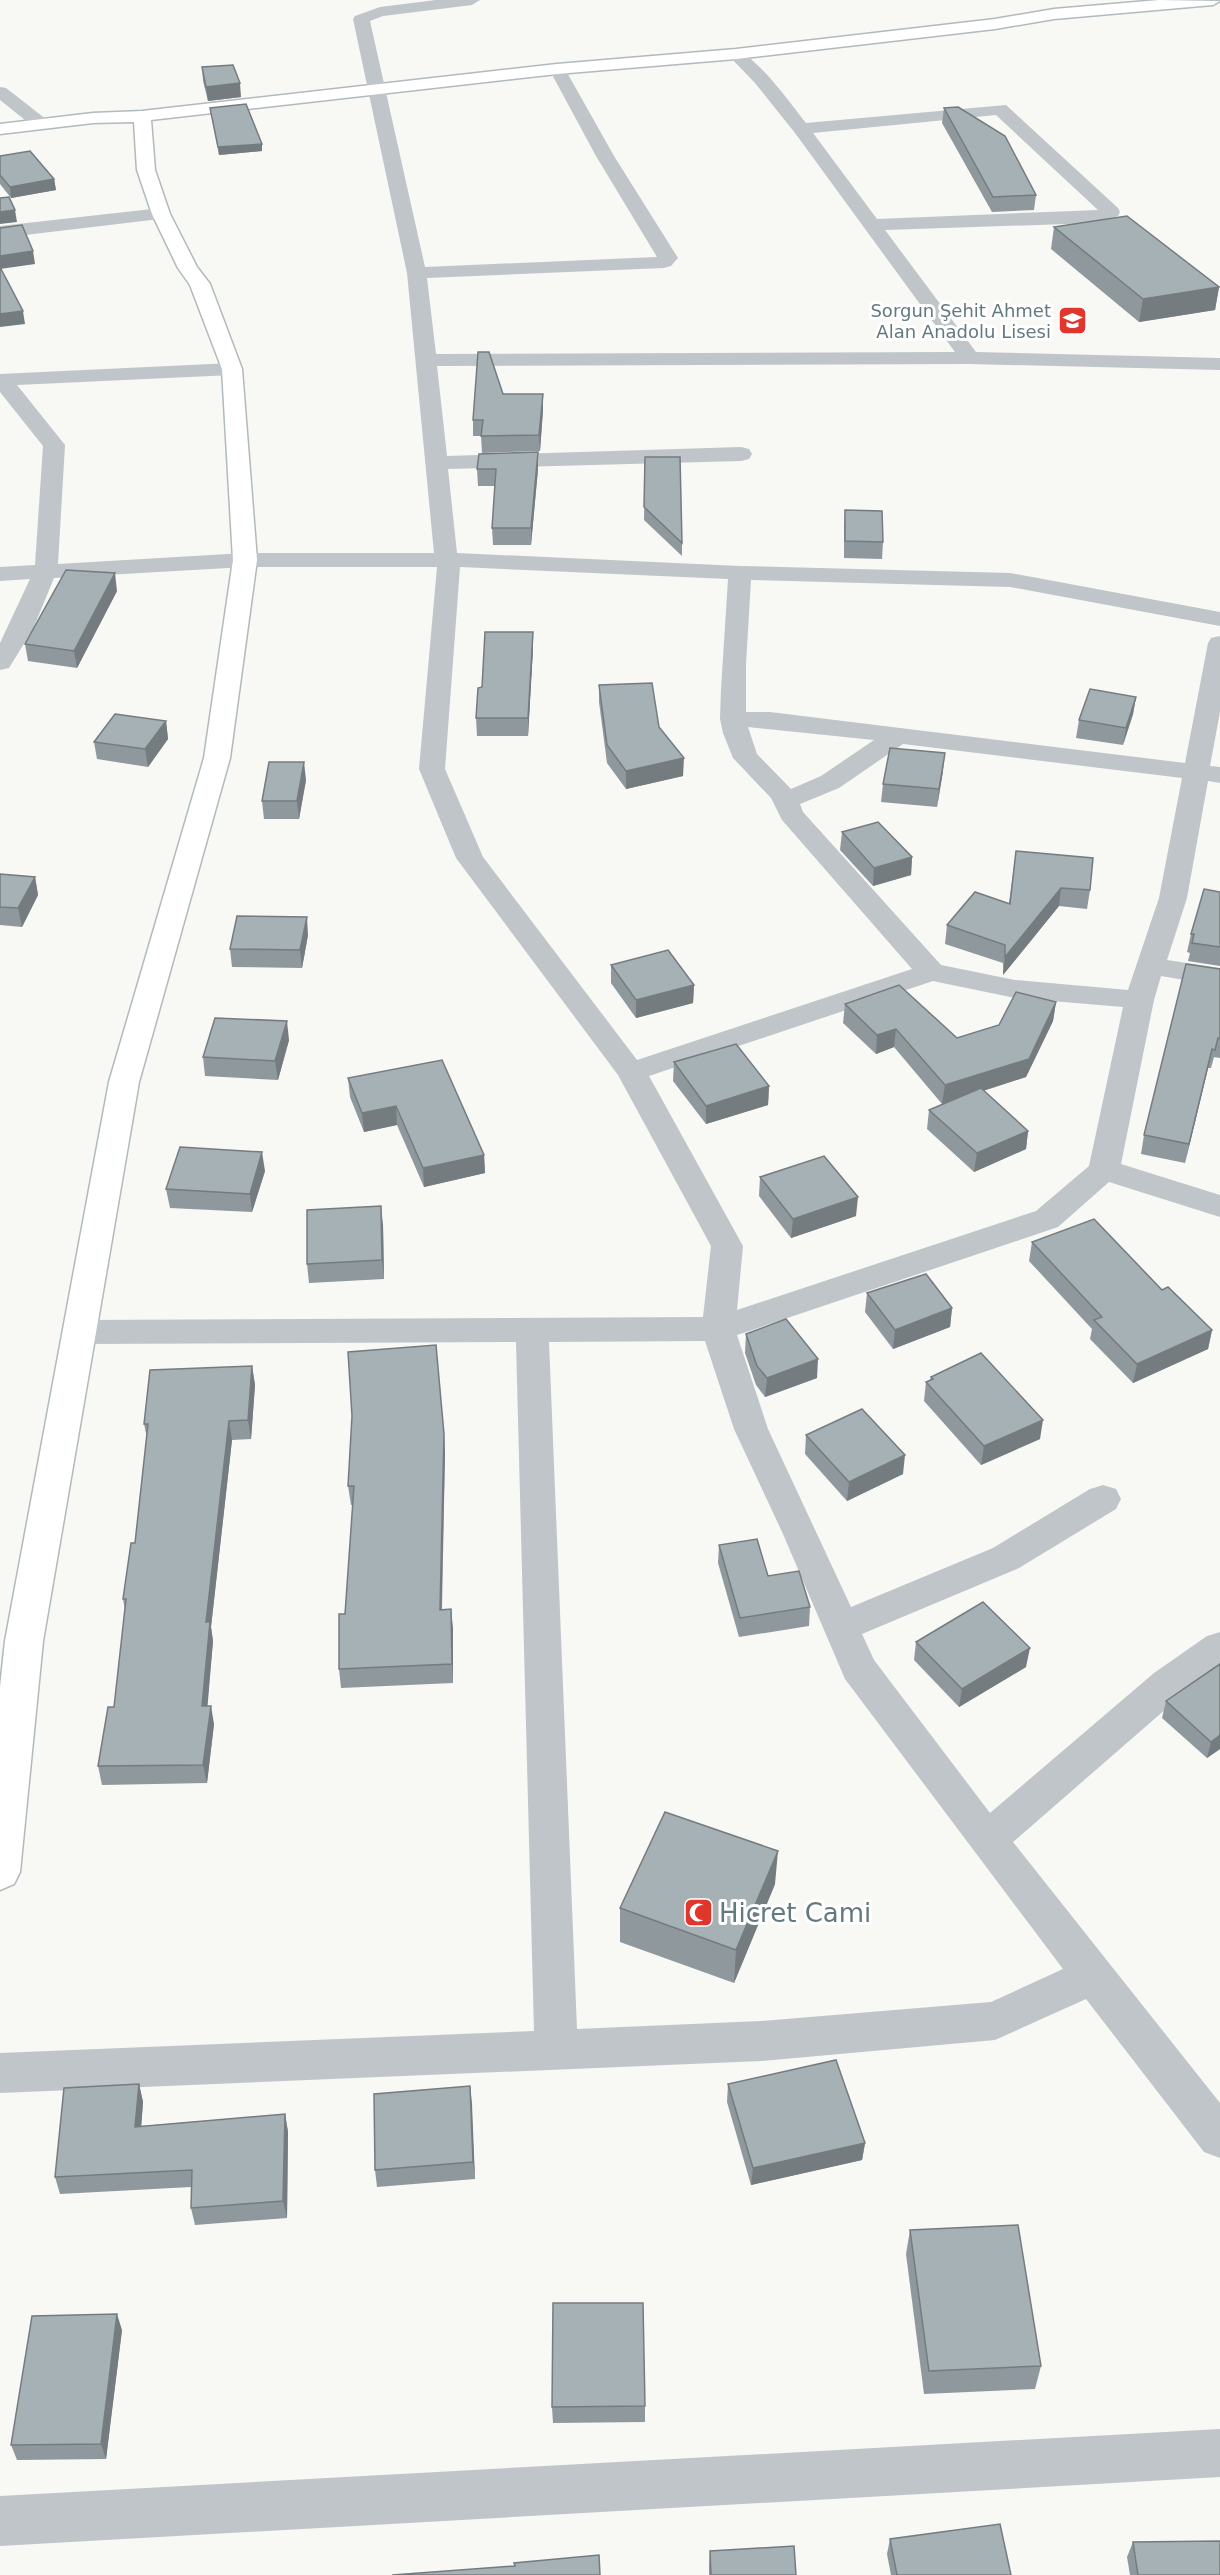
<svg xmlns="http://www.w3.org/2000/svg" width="1220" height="2575" viewBox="0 0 1220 2575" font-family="'DejaVu Sans',sans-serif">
<rect width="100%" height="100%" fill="#f8f8f5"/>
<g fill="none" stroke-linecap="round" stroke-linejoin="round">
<defs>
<path id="secondary" d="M1159,0L1220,1L1213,5L1054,19L995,29L736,59L557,74L151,120L155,170L170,214L197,267L210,284L242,369L257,560L230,758L139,1082L43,1641L20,1872L14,1884L0,1890V1687L5,1641L109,1082L204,758L233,560L222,369L190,285L178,268L152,214L137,170L134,122L93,123L0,134V124L93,113L142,111L557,64L736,49L995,19L1054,9Z"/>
</defs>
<!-- secondary casing -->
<use href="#secondary" stroke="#b1babc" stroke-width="3"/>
<!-- street -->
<g fill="#bfc5c8" fill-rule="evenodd">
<path d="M436,0H480L472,5L383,16L370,21L425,267L657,257L596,156L549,69L557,64L565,69L614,156L678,258L671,266L664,268L427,278L436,354L955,352L795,133L755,83L730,57L728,54L730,51C750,45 793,107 806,123L1006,105L1118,208L1120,212L1118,216L1095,223L885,230L976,352L1220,358V370L970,364L437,366L447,456L741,447L749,449L752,454L749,459L741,461L448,469L457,553L740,566L1010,573L1220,612V626L1010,587L751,580L746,664V712H770L1185,763L1208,643L1211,638L1220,636V712L1210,766L1220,767V783L1208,781L1187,898L1167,960L1220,968V986L1161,976L1154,1000L1121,1164L1220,1195V1217L1109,1182L1058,1227L737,1335L768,1429L851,1607L993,1548L1090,1489L1103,1485L1116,1489L1121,1499L1116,1509L1019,1568L862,1634L874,1660L990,1813L1154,1673L1207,1636L1220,1632V1667L1182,1695L1013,1842L1220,2103V2158L1204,2152L1086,1999L995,2040L761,2061L0,2093V2053L534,2031L516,1342L81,1344L69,1340L64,1332L69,1324L81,1320L703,1317L711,1246L618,1075L456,858L419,769L437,567H245L54,578L33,629L9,668L0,670V643L30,579L0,581V567L35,565L43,446L0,392V374L232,363L239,365L242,369L239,373L232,375L17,385L65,445L58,564L245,553H434L407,273L353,19L355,16L380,7ZM996,115L1098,210L877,219L813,133ZM460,567L728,579L721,689L720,719L723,733L733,758L771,798L782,820L912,969L637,1060L483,857L445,769ZM748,727L874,740L821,776L791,789L757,754ZM903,744L1182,778L1159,898L1128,990L1015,980L941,965L803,812L800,804L839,788ZM933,981L1015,998L1123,1007L1089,1166L1036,1211L737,1310L743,1246L649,1076ZM705,1341L734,1429L783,1534L845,1679L1063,1969L991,2002L761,2021L577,2029L549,1342Z"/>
<path d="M0,87L6,88L47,120L50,124L47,128H35L0,100Z"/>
<path d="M161,208L170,214L168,218L0,238V226Z"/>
<path d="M1220,2429V2477L0,2546V2496Z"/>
</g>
<!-- secondary -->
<use href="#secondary" fill="#fff" fill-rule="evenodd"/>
</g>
<!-- wall -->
<g fill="#8f989c">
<path d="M202,67L241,97L208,101L203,81Z"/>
<path d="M210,108L262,151L219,155Z"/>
<path d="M944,108L1036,195L1034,210L992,212L942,123Z"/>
<path d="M0,156L54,179L56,190L11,198L0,184Z"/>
<path d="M1054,227L1219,287L1215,310L1139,322L1051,249Z"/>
<path d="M503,394L543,410L540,451L482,453L481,436H473V420Z"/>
<path d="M645,457L682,543V556L644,520Z"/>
<path d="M477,469H538L531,545H493L492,528L495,486H478Z"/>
<path d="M845,510L883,542L882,559L844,558V527Z"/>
<path d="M117,591L77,668L28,661L25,644Z"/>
<path d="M533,632V649L528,736H477L476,718L482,687Z"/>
<path d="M599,685L659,727L683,776L626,789L607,763L599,702Z"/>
<path d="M1136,697L1133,714L1123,745L1076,738L1079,720Z"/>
<path d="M166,721L168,739L148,767L97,759L94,742Z"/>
<path d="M943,771L937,807L881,802L883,784Z"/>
<path d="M306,780L299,819H264L262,801Z"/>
<path d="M842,832L912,857L911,875L873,886L840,850Z"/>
<path d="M1016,851L1090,890L1087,909L1059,906L1003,975V963L945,944L947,925L1009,903Z"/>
<path d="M0,874L35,877L38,895L22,927L0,925Z"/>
<path d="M1220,892V966L1188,961L1190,953L1187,952L1191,934Z"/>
<path d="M308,935L302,968L232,967L230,949Z"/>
<path d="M611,965L694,985L693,1003L636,1018L611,983Z"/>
<path d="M1220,969V1058L1214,1057L1211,1068H1208L1185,1163L1141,1154L1144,1135Z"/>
<path d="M1056,1002L1053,1021L1026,1077L983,1091L1028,1131L1026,1149L974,1172L927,1129L929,1110L950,1101L942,1104L894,1047L876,1054L843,1023L845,1004L957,1038L999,1025Z"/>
<path d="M289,1040L278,1080L205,1076L203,1057Z"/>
<path d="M674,1062L769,1086L768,1105L706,1124L673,1081Z"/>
<path d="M348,1078L484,1155L485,1173L424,1187L397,1125L364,1132L350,1097Z"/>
<path d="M265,1171L252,1212L170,1208L166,1189Z"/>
<path d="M760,1177L856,1216L791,1238L759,1196Z"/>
<path d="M383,1225L384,1279L309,1283L307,1264Z"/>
<path d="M1032,1242L1162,1290L1212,1330L1208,1349L1133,1383L1090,1339L1092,1329L1029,1261Z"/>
<path d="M867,1293L952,1308L950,1327L893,1349L865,1312Z"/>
<path d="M746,1334L817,1378L765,1397L756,1385L745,1353Z"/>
<path d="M252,1366L255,1385L251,1439L232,1440L211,1627L213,1641L207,1706L214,1724L207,1783L102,1785L98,1766L114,1707L125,1610L123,1599L135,1543L147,1438L144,1424Z"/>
<path d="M931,1377L1040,1439L981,1465L924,1401L926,1382L930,1380Z"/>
<path d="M444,1434L445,1453L442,1610L453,1628V1683L341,1688L339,1669L345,1614L353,1505H351L348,1486Z"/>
<path d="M806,1435L903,1474L847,1501L805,1454Z"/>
<path d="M719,1545L768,1576L810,1607L809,1626L739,1637L718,1563Z"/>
<path d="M916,1642L1026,1667L959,1707L914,1660Z"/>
<path d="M1220,1664V1749L1207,1758L1162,1718L1166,1701Z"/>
<path d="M775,1884L734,1983L620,1942V1908Z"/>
<path d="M139,2084L143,2102L141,2126L285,2114L288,2132L287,2218L195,2225L191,2208V2187L60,2194L55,2177Z"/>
<path d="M728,2084L865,2143L862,2160L751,2185L727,2102Z"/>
<path d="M470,2086L475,2179L377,2187L375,2170Z"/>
<path d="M910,2230L1041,2366L1035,2389L924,2394L906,2254Z"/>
<path d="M122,2330L106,2459L17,2460L11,2445Z"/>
<path d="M645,2406V2422L553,2423L552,2407Z"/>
<path d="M890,2539L1011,2575H891L887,2554Z"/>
<path d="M1133,2542L1220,2575H1130L1127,2557Z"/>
<path d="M710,2551L796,2575H709V2565Z"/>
</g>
<!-- shaded-wall -->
<g fill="#747c7f">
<path d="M240,83L241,97L208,101L206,87Z"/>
<path d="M262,144V151L219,155L218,147Z"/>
<path d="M54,179L56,190L11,198L10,187Z"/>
<path d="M15,210L17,222L0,224V212Z"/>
<path d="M33,251L35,264L0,269V256Z"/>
<path d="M1219,287L1215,310L1139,322L1143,299Z"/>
<path d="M23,311L25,324L0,327V314Z"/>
<path d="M543,394V410L540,451L539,435Z"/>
<path d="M538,452V469L531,545V528Z"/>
<path d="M115,573L117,591L77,668L74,651Z"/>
<path d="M533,632V649L528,736V718Z"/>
<path d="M1136,697L1133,714L1123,745L1126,728Z"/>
<path d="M166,721L168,739L148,767L145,749Z"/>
<path d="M945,753L943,771L937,807L939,789Z"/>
<path d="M684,758L683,776L626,789V771Z"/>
<path d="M304,762L306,780L299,819L297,801Z"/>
<path d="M912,857L911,875L873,886L874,868Z"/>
<path d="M35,877L38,895L22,927L18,908Z"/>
<path d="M1061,888L1059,906L1003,975L1005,957Z"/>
<path d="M307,917L308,935L302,968L300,950Z"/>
<path d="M694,985L693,1003L636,1018V1000Z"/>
<path d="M1056,1002L1053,1021L1026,1077L942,1104L945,1085Z"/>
<path d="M287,1021L289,1040L278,1080L275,1061Z"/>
<path d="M896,1029L894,1047L876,1054L877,1035Z"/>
<path d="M1212,1049L1208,1068L1185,1163L1189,1144Z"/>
<path d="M769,1086L768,1105L706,1124V1106Z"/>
<path d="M396,1106L397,1125L364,1132L362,1113Z"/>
<path d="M1028,1131L1026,1149L974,1172L977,1153Z"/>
<path d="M262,1152L265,1171L252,1212L250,1194Z"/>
<path d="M484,1155L485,1173L424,1187L423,1168Z"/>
<path d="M858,1197L856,1216L791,1238L793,1219Z"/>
<path d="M381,1206L383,1225L384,1279L382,1260Z"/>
<path d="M952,1308L950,1327L893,1349L895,1330Z"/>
<path d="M1212,1330L1208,1349L1133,1383L1137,1364Z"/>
<path d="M818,1359L817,1378L765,1397L767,1378Z"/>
<path d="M252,1366L255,1385L251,1439L248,1420Z"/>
<path d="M1043,1420L1040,1439L981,1465L984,1446Z"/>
<path d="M229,1421L232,1440L211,1627L213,1641L206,1724L202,1706L206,1622Z"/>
<path d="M444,1434L445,1453L441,1628L440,1610Z"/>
<path d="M905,1455L903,1474L847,1501L849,1482Z"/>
<path d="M451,1609L453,1628V1683L452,1664Z"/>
<path d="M1030,1648L1026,1667L959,1707L962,1689Z"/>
<path d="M211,1706L214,1724L207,1783L203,1765Z"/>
<path d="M1220,1735V1749L1207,1758L1211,1742Z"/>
<path d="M778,1851L775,1884L734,1983L736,1950Z"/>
<path d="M139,2084L143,2102L140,2144L135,2127Z"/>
<path d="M470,2086L472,2104L475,2179L473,2162Z"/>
<path d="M285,2114L288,2132L287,2218L283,2201Z"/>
<path d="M865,2143L862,2160L751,2185L753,2168Z"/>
<path d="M117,2314L122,2330L106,2459L101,2444Z"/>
</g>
<!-- building -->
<g fill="#a6b1b5" stroke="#747c7f" stroke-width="1.5">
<path d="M233,65L240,83L206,87L202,67Z"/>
<path d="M246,104L262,144L218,147L210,108Z"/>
<path d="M958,107L1005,136L1036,195L993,197L944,108Z"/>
<path d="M30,151L54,179L10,187L0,175V156Z"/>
<path d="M9,197L15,210L0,212V198Z"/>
<path d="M1127,216L1219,287L1143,299L1054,227Z"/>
<path d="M22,225L33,251L0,256V228Z"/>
<path d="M0,267L23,311L0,314Z"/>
<path d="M478,352H489L503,394H543L539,435L481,436L483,420H473Z"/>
<path d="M538,452L531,528H492L496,469H477L479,454Z"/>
<path d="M645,457H680L682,543L644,507Z"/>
<path d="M845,510L882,511L883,542L845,541Z"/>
<path d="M66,570L115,573L74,651L25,644Z"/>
<path d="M485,632H533L528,718H476L478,688L482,687Z"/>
<path d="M652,683L659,727L684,758L626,771L607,745L599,685Z"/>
<path d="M1090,689L1136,697L1126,728L1079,720Z"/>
<path d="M115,714L166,721L145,749L94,742Z"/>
<path d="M890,748L945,753L939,789L883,784Z"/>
<path d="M269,762H304L297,801H262Z"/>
<path d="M878,822L912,857L874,868L842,832Z"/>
<path d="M1016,851L1093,858L1090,890L1061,888L1005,957V945L947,925L975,892L1010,904Z"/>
<path d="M0,874L35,877L18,908L0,907Z"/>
<path d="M1204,889L1220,892V947L1192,943L1194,934H1191Z"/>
<path d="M237,916L307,917L300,950L230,949Z"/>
<path d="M668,950L694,985L636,1000L611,965Z"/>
<path d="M1186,964L1220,969V1038H1218L1215,1050L1212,1049L1189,1144L1144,1135Z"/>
<path d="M899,985L957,1038L999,1025L1016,992L1056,1002L1029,1059L945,1085L896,1029L877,1035L845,1004Z"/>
<path d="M215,1018L287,1021L275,1061L203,1057Z"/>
<path d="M736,1044L769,1086L706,1106L674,1062Z"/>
<path d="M442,1060L484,1155L423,1168L396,1106L362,1113L348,1078Z"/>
<path d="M981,1088L1028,1131L977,1153L929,1110Z"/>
<path d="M180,1147L262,1152L250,1194L166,1189Z"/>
<path d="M824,1156L858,1197L793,1219L760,1177Z"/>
<path d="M381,1206L382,1260L307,1264V1210Z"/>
<path d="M1094,1219L1162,1290L1168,1287L1212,1330L1137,1364L1094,1320L1102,1317L1032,1242Z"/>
<path d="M926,1274L952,1308L895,1330L867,1293Z"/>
<path d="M786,1319L818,1359L767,1378L757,1366L746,1334Z"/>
<path d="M436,1345L444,1434L440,1610L451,1609L452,1664L339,1669V1614H345L354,1486H348L352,1416L348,1352Z"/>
<path d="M981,1353L1043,1420L984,1446L926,1382L933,1379L931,1377Z"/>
<path d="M252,1366L248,1420L229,1421L206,1622H210L202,1706H211L203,1765L98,1766L108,1707H114L126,1599H123L131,1543H135L148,1424H144L150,1370Z"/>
<path d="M862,1409L905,1455L849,1482L806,1435Z"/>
<path d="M757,1539L768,1576L799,1571L810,1607L740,1618L719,1545Z"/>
<path d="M983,1602L1030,1648L962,1689L916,1642Z"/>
<path d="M1220,1664V1735L1211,1742L1166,1701Z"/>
<path d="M665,1812L778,1851L736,1950L620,1908Z"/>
<path d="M836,2060L865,2143L753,2168L728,2084Z"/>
<path d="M139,2084L135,2127L285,2114L283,2201L191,2208L192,2170L55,2177L64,2088Z"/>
<path d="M470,2086L473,2162L375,2170L374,2094Z"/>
<path d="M1018,2225L1041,2366L929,2371L910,2230Z"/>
<path d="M553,2303H643L645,2406L552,2407Z"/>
<path d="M117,2314L101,2444L11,2445L32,2316Z"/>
<path d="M1000,2524L1011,2575H897L890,2539Z"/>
<path d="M1220,2541V2575H1138L1133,2542Z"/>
<path d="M794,2546L796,2575H711L710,2551Z"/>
<path d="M599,2555L600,2575H392L515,2566L514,2563Z"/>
</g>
<!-- icons -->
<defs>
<symbol id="school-square" viewBox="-11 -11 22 22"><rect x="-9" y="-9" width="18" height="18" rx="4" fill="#e1362c" stroke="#fff"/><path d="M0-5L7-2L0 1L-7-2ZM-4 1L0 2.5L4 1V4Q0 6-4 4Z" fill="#fff"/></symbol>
<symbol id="mosque-square" viewBox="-11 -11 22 22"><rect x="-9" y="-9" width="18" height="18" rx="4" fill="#e1362c" stroke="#fff"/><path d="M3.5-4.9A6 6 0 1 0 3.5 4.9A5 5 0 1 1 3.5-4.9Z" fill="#fff"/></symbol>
</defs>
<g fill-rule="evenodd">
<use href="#school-square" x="1056" y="304" width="33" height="33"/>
<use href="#mosque-square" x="682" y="1896" width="33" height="33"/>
</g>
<g text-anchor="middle" stroke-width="6" stroke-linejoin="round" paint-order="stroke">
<!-- far-poi labels -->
<g font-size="18" fill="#637980" stroke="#fff" text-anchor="end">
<text x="1051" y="317">Sorgun Şehit Ahmet<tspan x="1051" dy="21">Alan Anadolu Lisesi</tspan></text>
</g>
<!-- near-poi labels -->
<g font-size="26" fill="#637980" stroke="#fff" text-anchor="start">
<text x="719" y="1922">Hicret Cami</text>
</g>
</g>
</svg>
